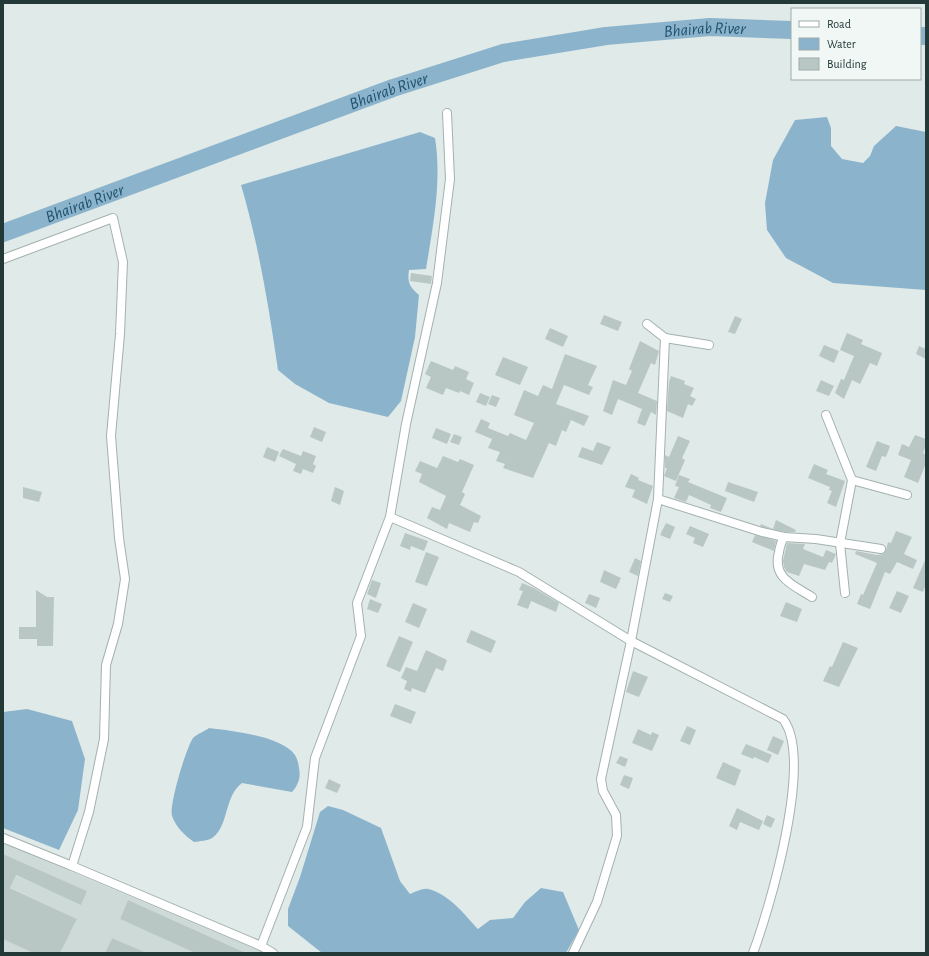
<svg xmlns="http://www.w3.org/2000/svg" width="929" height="956" viewBox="0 0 929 956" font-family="'Alegreya Sans',sans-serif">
<rect width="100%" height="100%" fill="#e0eae8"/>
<!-- built -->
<g fill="#cedad7">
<path d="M3,843L265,953H246L128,900L120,919L195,953H147L112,938L105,953H60L64,944L3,900L71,932L77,919L3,884V870L81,904L87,891L3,854Z"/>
<path d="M3,939L33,953H3Z"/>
</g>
<!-- water -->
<g fill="#8bb4cc">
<path d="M827,117L831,128V146L842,159L863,163L870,156L874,146L896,126L926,132V290L833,283L786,258L767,230L765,203L773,160L795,120Z"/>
<path d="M420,132L435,138C442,181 433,226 426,269L409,270C407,283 410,287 419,295L415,337L401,401L388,417L329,403L295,384L278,370C269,308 259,246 241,185Z"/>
<path d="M27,709L72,721L85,759L78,810L59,850L3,828V712Z"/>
<path d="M209,728C233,731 270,735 289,749C296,754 298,760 299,768C301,778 298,785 292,792L242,783C224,796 229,827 212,838C208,841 199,841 194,842C184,835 176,827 172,816C169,805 186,748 193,738C197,734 205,731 209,728Z"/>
<path d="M328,806L343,810L381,828L400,881L410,894C415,892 423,888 428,889C449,894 464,914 478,929L490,920L513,918L525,902L541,888L563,892L579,930L566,953H322L288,926V909L300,877L320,812Z"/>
</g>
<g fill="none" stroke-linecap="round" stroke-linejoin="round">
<!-- river -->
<g stroke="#8bb4cc" stroke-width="18">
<path d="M920,36H926"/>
<path id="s1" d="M3,233L393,88L503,53L606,36L710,27L792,30"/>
</g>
</g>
<!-- building -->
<g fill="#b9c7c4">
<path d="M411,273L432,276L431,284L410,281Z"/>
<path d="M604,315L622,322L618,331L600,324Z"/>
<path d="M735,316L742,319L735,334L728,332Z"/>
<path d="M550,328L568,336L563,347L545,339Z"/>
<path d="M847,333L863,340L861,344L882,353L877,366L870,363L860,384L852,380L844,399L835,393L841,379L844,380L854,356L840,350Z"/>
<path d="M640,341L659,351L655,365L651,363L638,393L657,401L656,415L651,412L645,426L637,423L642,409L618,399L612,415L603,411L613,380L626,385L632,371L629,369Z"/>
<path d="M824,345L839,351L834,363L819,356Z"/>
<path d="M919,346L926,349V359L916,354Z"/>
<path d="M565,354L597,366L588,385L593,387L589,395L564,385L556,404L589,416L584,426L571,420L566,432L562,430L556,446L549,443L533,478L503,468L505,464L496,461L500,452L488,448L492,439L475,432L481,419L490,423L488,428L508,436L510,433L526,440L534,423L514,415L524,390L538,396L543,385L552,389Z"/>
<path d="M503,357L528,367L520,385L495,375Z"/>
<path d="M431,361L453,370L455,366L469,372L466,379L474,383L469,395L460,391L459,393L446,388L443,395L426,388L431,377L425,374Z"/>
<path d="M671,376L685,381L684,384L694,388L690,396L696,399L692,406L688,404L683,418L667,411L669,382Z"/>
<path d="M821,380L834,386L829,396L816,391Z"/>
<path d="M480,393L490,397L486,406L476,402Z"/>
<path d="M492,395L500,398L496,407L488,404Z"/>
<path d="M314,427L326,432L322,442L310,437Z"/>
<path d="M436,428L451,434L447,444L432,438Z"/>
<path d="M454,434L462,437L459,445L450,442Z"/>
<path d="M915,435L926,439V445L923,453L926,455V463L918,483L904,477L911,460L898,455L902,444L909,447Z"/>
<path d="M678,436L690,441L682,458L685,460L676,481L664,476L667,468H665V455L669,457Z"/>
<path d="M877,441L890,446L886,457L882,456L876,471L866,467Z"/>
<path d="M597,442L611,447L602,465L578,457L582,447L593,451Z"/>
<path d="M267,447L279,452L275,462L263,457Z"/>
<path d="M283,449L301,456L303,451L316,456L313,464L316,466L313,473L303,469L301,474L293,471L296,464L279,456Z"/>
<path d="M443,456L458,462L460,459L474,465L462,492L465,494L460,505L481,516L478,523L474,522L470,532L449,523L447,529L427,518L432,507L440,510L446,496L419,482L422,474L415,471L420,461L437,468Z"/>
<path d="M814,464L828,470L826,474L845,481L836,507L827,503L832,491L829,490L830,487L808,478Z"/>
<path d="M631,474L639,478L638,480L653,486L647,504L632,497L635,490L625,487Z"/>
<path d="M679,475L690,479L688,482L727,498L721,512L710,508L711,505L689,495L686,502L674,498L679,487L675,486Z"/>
<path d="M728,482L758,492L754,502L725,491Z"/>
<path d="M23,487L42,492L39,502L23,498Z"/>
<path d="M335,487L344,491L340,505L331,501Z"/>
<path d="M776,520L796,530L795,532H785L763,527L760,526L761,524L773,529Z"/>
<path d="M666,523L675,527L670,539L660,535Z"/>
<path d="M690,526L709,534L703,547L693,543L695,538L686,534Z"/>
<path d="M896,531L912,537L904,554L917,560L913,569L897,562L890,574L885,572L870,609L857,604L861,594L863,595L877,563L855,554L856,551L877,555L883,554L886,550L888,542L891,543Z"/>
<path d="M405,533L428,541L424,551L411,546L410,550L400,546Z"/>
<path d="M755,535L776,541L774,551L752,542Z"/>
<path d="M787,543L805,544L803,549L823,557L826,550L836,554L832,563L829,562L825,570L804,564L799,576L787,572L784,567L783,561Z"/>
<path d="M426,552L439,557L427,586L415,582Z"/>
<path d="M635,558L641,561L638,576L629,572Z"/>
<path d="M926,558V584L923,592L913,588Z"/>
<path d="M604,570L621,578L616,589L600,582Z"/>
<path d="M372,580L381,583L376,598L367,594Z"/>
<path d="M522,583L534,588L559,603L556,612L531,601L528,609L517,605L523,591L519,590Z"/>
<path d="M36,590L47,597H54L53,646H37V639H19V627H36Z"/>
<path d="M897,591L909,596L901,613L889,608Z"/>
<path d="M665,593L673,596L670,602L662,599Z"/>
<path d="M589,594L600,598L596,608L585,603Z"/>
<path d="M370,599L382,604L378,613L367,609Z"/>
<path d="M786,602L802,609L797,622L780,616Z"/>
<path d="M413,603L427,609L419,628L405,622Z"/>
<path d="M471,630L496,641L491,653L466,642Z"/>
<path d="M399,636L413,642L400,672L386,666Z"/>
<path d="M843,642L858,648L839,687L823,681L830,666L832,667Z"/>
<path d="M426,650L447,660L443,671L436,668L425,693L412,688L411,692L404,689L407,681L401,678L406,667L417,671Z"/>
<path d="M633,671L648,677L639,697L626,692Z"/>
<path d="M395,704L416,712L411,724L390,716Z"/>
<path d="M687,726L696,730L690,745L680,741Z"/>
<path d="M638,729L651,735L652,732L659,735L652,751L632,743Z"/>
<path d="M773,736L784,741L778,755L767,750Z"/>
<path d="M746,744L772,755L768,763L754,757L753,759L741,754Z"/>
<path d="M620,756L628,759L625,767L616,763Z"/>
<path d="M723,762L741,770L735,786L716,778Z"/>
<path d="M624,775L633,778L629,789L620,785Z"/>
<path d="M329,779L341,785L337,793L325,788Z"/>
<path d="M737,808L763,821L759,830L740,822L737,830L729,826Z"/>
<path d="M767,815L775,819L771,828L763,824Z"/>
<path d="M3,854L87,891L81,905L16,875L10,888L77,919L60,953H33L3,939Z"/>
<path d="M128,900L246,953H195L120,919Z"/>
<path d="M112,938L147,953H105Z"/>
</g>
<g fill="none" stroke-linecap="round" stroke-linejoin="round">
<defs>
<g id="minor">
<path d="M447,113L450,179L437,283L406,424L390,517L519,572L631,641L783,719C814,759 770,907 753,953"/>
<path d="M3,259L113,218L123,262L120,334L111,436L119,538L125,579L118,624L106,665L104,739L89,812L72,866L261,946L273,953"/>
<path d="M647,324L665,338L709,345"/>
<path d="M826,415L852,480L907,495"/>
<path d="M658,499L762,532L784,537L816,539L881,549"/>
<path d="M784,537C781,542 780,546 779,552C772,578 793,585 812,597"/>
<path d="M845,593L840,543L852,480"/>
<path d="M3,838L72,866"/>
<path d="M261,946L307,827L315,758L361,636L357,603L390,517"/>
<path d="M573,953L597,902L617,836L616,815L603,791L601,779L631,641L658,499L665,338"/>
</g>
</defs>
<!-- minor casing -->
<use href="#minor" stroke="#a3b1b0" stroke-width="10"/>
<!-- minor -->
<use href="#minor" stroke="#fff" stroke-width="8"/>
</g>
<g text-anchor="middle" stroke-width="3" stroke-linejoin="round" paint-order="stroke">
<!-- water labels -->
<g font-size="17" font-style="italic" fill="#215170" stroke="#f0f7f5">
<text dy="6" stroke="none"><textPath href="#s1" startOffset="735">Bhairab River</textPath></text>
<text dy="6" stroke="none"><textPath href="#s1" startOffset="411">Bhairab River</textPath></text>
<text dy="6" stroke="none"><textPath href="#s1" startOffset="87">Bhairab River</textPath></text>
</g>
</g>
<!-- border -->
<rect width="929" height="956" fill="none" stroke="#223938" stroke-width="8"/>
<!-- legend -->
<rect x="791" y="8" width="130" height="72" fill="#f0f7f5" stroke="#9eaba9"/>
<rect x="799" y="21" width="20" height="6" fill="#ffffff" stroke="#9eaba9"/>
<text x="827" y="28" font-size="12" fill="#223938">Road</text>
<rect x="799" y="38" width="20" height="12" fill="#8bb4cc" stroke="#9eaba9"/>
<text x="827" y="48" font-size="12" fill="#223938">Water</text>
<rect x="799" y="58" width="20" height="12" fill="#b9c7c4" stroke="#9eaba9"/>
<text x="827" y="68" font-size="12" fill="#223938">Building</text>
</svg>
